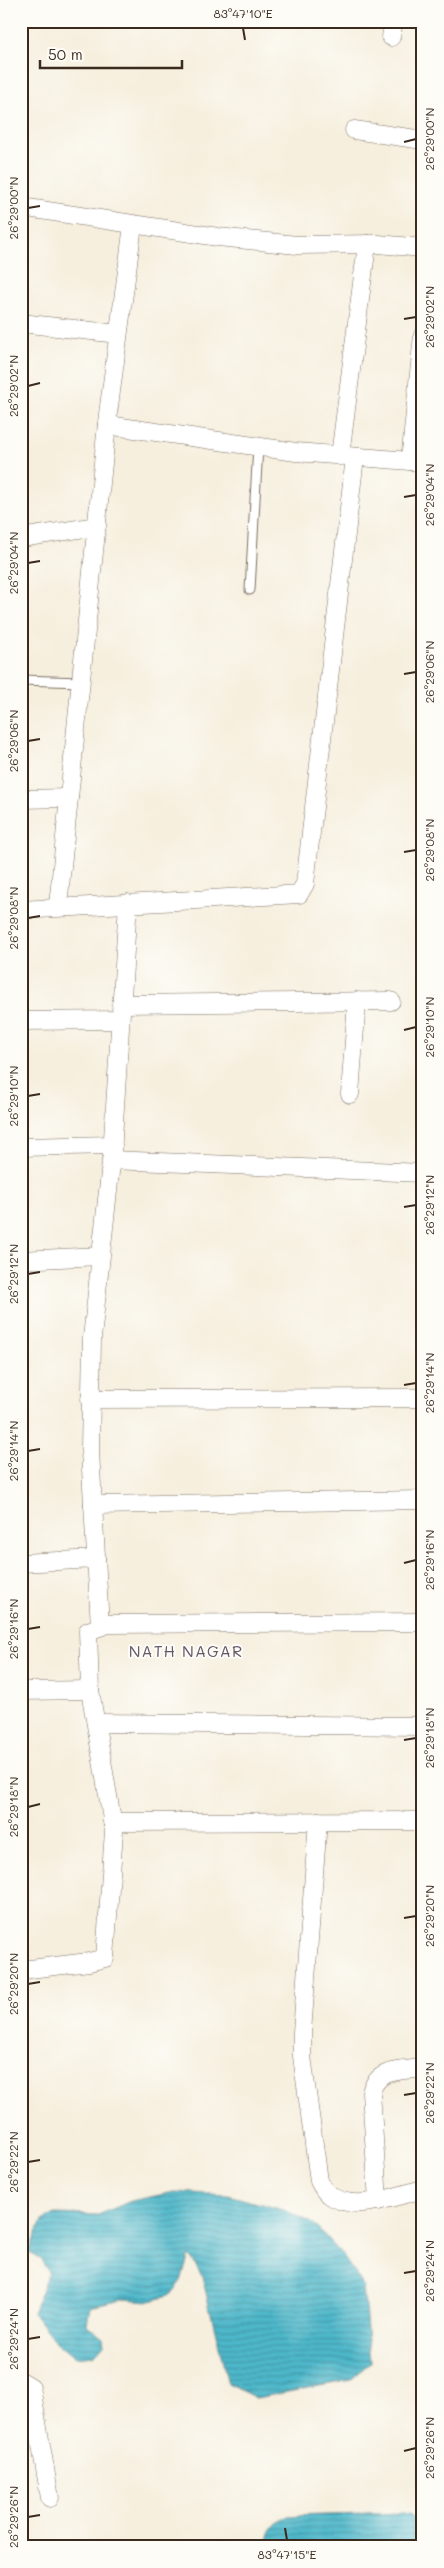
<svg xmlns="http://www.w3.org/2000/svg" width="444" height="2568" viewBox="0 0 444 2568" font-family="Mali,sans-serif">
<defs>
<pattern id="water-rules" width="6" height="5" patternUnits="userSpaceOnUse" patternTransform="scale(1.25)"><rect width="6" height="5" fill="#4db7ca"/><path d="M0 2.5h6" fill="none" stroke="#4195a3"/></pattern>
</defs>
<rect width="100%" height="100%" fill="#fdfcf7"/>
<filter id="ink" filterUnits="userSpaceOnUse"><feTurbulence type="fractalNoise" baseFrequency=".02" numOctaves="2"/><feDisplacementMap in="SourceGraphic" scale="10" xChannelSelector="R" yChannelSelector="G"/><feConvolveMatrix kernelMatrix="1 2 1 2 8 2 1 2 1" color-interpolation-filters="sRGB"/></filter>
<filter id="wash" filterUnits="userSpaceOnUse"><feTurbulence type="fractalNoise" baseFrequency=".0096" numOctaves="4" result="noise"/><feDisplacementMap in="SourceGraphic" scale="20" xChannelSelector="R" yChannelSelector="G"/><feGaussianBlur stdDeviation="1.12" result="paint"/><feColorMatrix in="noise" values="0 0 0 0 0 0 0 0 0 0 0 0 0 0 0 0 0 1.4 0 .05"/><feComposite in="paint" operator="in"/></filter>
<g filter="url(#wash)">
<rect width="100%" height="100%" fill="#f6efde"/>
<!-- water -->
<g fill="url(#water-rules)" stroke="#447074">
<path d="M174,2192L228,2195L287,2211L312,2223L340,2252L363,2286L370,2362L351,2380L256,2398L228,2384L202,2276L189,2255L181,2281L169,2296L150,2301L122,2299L90,2306L87,2325L103,2337L104,2344L94,2355L75,2357L54,2340L33,2313L48,2272L41,2259L29,2252L42,2221L55,2214L98,2215L131,2201Z"/>
<path d="M404,2513L411,2515L415,2521L414,2547H267C269,2530 273,2524 288,2516Z"/>
</g>
</g>
<g filter="url(#ink)">
<g fill="none" stroke-linecap="round" stroke-linejoin="round">
<defs>
<g id="lane">
<path d="M250,590L258,446"/>
<path d="M21,680L81,682"/>
</g>
<g id="street">
<path d="M391,37L394,21"/>
<path d="M354,130L423,140"/>
<path d="M21,207L218,237L297,245L378,244L423,248"/>
<path d="M21,323L118,334"/>
<path d="M107,425L296,452L423,462"/>
<path d="M340,456L367,244"/>
<path d="M410,461L423,335"/>
<path d="M21,538L97,526"/>
<path d="M21,799L69,798"/>
<path d="M58,906L108,414L133,225"/>
<path d="M21,910L299,894L305,884L355,457"/>
<path d="M121,1004L391,1001"/>
<path d="M21,1021L120,1020"/>
<path d="M350,1094L357,1001"/>
<path d="M21,1147L113,1145"/>
<path d="M111,1160L423,1173"/>
<path d="M21,1260L99,1256"/>
<path d="M90,1399L423,1398"/>
<path d="M93,1505L423,1500"/>
<path d="M21,1563L96,1559"/>
<path d="M100,1626L90,1451L92,1338L112,1154L128,903"/>
<path d="M21,1691L90,1690"/>
<path d="M96,1723L423,1726"/>
<path d="M318,1821L302,2032V2056L319,2181C321,2185 324,2191 328,2194C354,2214 395,2196 423,2189"/>
<path d="M112,1822L423,1821"/>
<path d="M21,1970L89,1962L105,1958L114,1831L90,1690L88,1631L108,1624L423,1622"/>
<path d="M378,2201L371,2092C378,2068 401,2071 423,2068"/>
<path d="M21,2381L31,2387L50,2498"/>
</g>
</defs>
<!-- lane casing -->
<use href="#lane" stroke="#7c6f61" stroke-width="11"/>
<!-- street casing -->
<use href="#street" stroke="#7c6f61" stroke-width="19"/>
<!-- lane -->
<use href="#lane" stroke="#fff" stroke-width="9"/>
<!-- street -->
<use href="#street" stroke="#fff" stroke-width="18"/>
</g>
</g>
<!-- ticks -->
<path fill="none" stroke="#3b2a1e" stroke-width="2" d="M243,28L245,40M404,142L416,139M28,208L40,206M404,319L416,317M28,386L40,383M404,497L416,495M28,563L40,561M404,674L416,672M28,741L40,739M404,852L416,850M28,918L40,916M404,1030L416,1027M28,1096L40,1094M404,1207L416,1205M28,1274L40,1272M404,1385L416,1383M28,1451L40,1449M404,1563L416,1560M28,1629L40,1627M404,1740L416,1738M28,1807L40,1804M404,1918L416,1916M28,1984L40,1982M404,2095L416,2093M28,2162L40,2160M404,2273L416,2271M28,2339L40,2337M404,2451L416,2448M28,2517L40,2515M285,2528L287,2540"/>
<g text-anchor="middle" stroke-width="4" stroke-linejoin="round" paint-order="stroke">
<!-- neighbourhood labels -->
<g font-size="16" letter-spacing="1" fill="#665769" stroke="#fdfcf7">
<text x="186" y="1657">NATH NAGAR</text>
</g>
</g>
<!-- margin -->
<rect width="444" height="2568" fill="none" stroke="#fdfcf7" stroke-width="55"/>
<!-- scale -->
<path d="M40 60v8h142v-8" fill="none" stroke="#3b2a1e" stroke-width="2.5"/>
<text x="48" y="60" font-size="15" fill="#3b2a1e" stroke="#fdfcf7" stroke-width="4" paint-order="stroke">50 m</text>
<rect x="28" y="28" width="388" height="2512" fill="none" stroke="#3b2a1e" stroke-width="2"/>
<g font-size="12" text-anchor="middle" fill="#3b2a1e">
<text x="243" y="18">83°47'10"E</text>
<text transform="translate(430 139) rotate(-90)" y="4">26°29'00"N</text>
<text transform="translate(14 208) rotate(-90)" y="4">26°29'00"N</text>
<text transform="translate(430 317) rotate(-90)" y="4">26°29'02"N</text>
<text transform="translate(14 386) rotate(-90)" y="4">26°29'02"N</text>
<text transform="translate(430 495) rotate(-90)" y="4">26°29'04"N</text>
<text transform="translate(14 563) rotate(-90)" y="4">26°29'04"N</text>
<text transform="translate(430 672) rotate(-90)" y="4">26°29'06"N</text>
<text transform="translate(14 741) rotate(-90)" y="4">26°29'06"N</text>
<text transform="translate(430 850) rotate(-90)" y="4">26°29'08"N</text>
<text transform="translate(14 918) rotate(-90)" y="4">26°29'08"N</text>
<text transform="translate(430 1027) rotate(-90)" y="4">26°29'10"N</text>
<text transform="translate(14 1096) rotate(-90)" y="4">26°29'10"N</text>
<text transform="translate(430 1205) rotate(-90)" y="4">26°29'12"N</text>
<text transform="translate(14 1274) rotate(-90)" y="4">26°29'12"N</text>
<text transform="translate(430 1383) rotate(-90)" y="4">26°29'14"N</text>
<text transform="translate(14 1451) rotate(-90)" y="4">26°29'14"N</text>
<text transform="translate(430 1560) rotate(-90)" y="4">26°29'16"N</text>
<text transform="translate(14 1629) rotate(-90)" y="4">26°29'16"N</text>
<text transform="translate(430 1738) rotate(-90)" y="4">26°29'18"N</text>
<text transform="translate(14 1807) rotate(-90)" y="4">26°29'18"N</text>
<text transform="translate(430 1916) rotate(-90)" y="4">26°29'20"N</text>
<text transform="translate(14 1984) rotate(-90)" y="4">26°29'20"N</text>
<text transform="translate(430 2093) rotate(-90)" y="4">26°29'22"N</text>
<text transform="translate(14 2162) rotate(-90)" y="4">26°29'22"N</text>
<text transform="translate(430 2271) rotate(-90)" y="4">26°29'24"N</text>
<text transform="translate(14 2339) rotate(-90)" y="4">26°29'24"N</text>
<text transform="translate(430 2448) rotate(-90)" y="4">26°29'26"N</text>
<text transform="translate(14 2517) rotate(-90)" y="4">26°29'26"N</text>
<text x="287" y="2559">83°47'15"E</text>
</g>
</svg>
